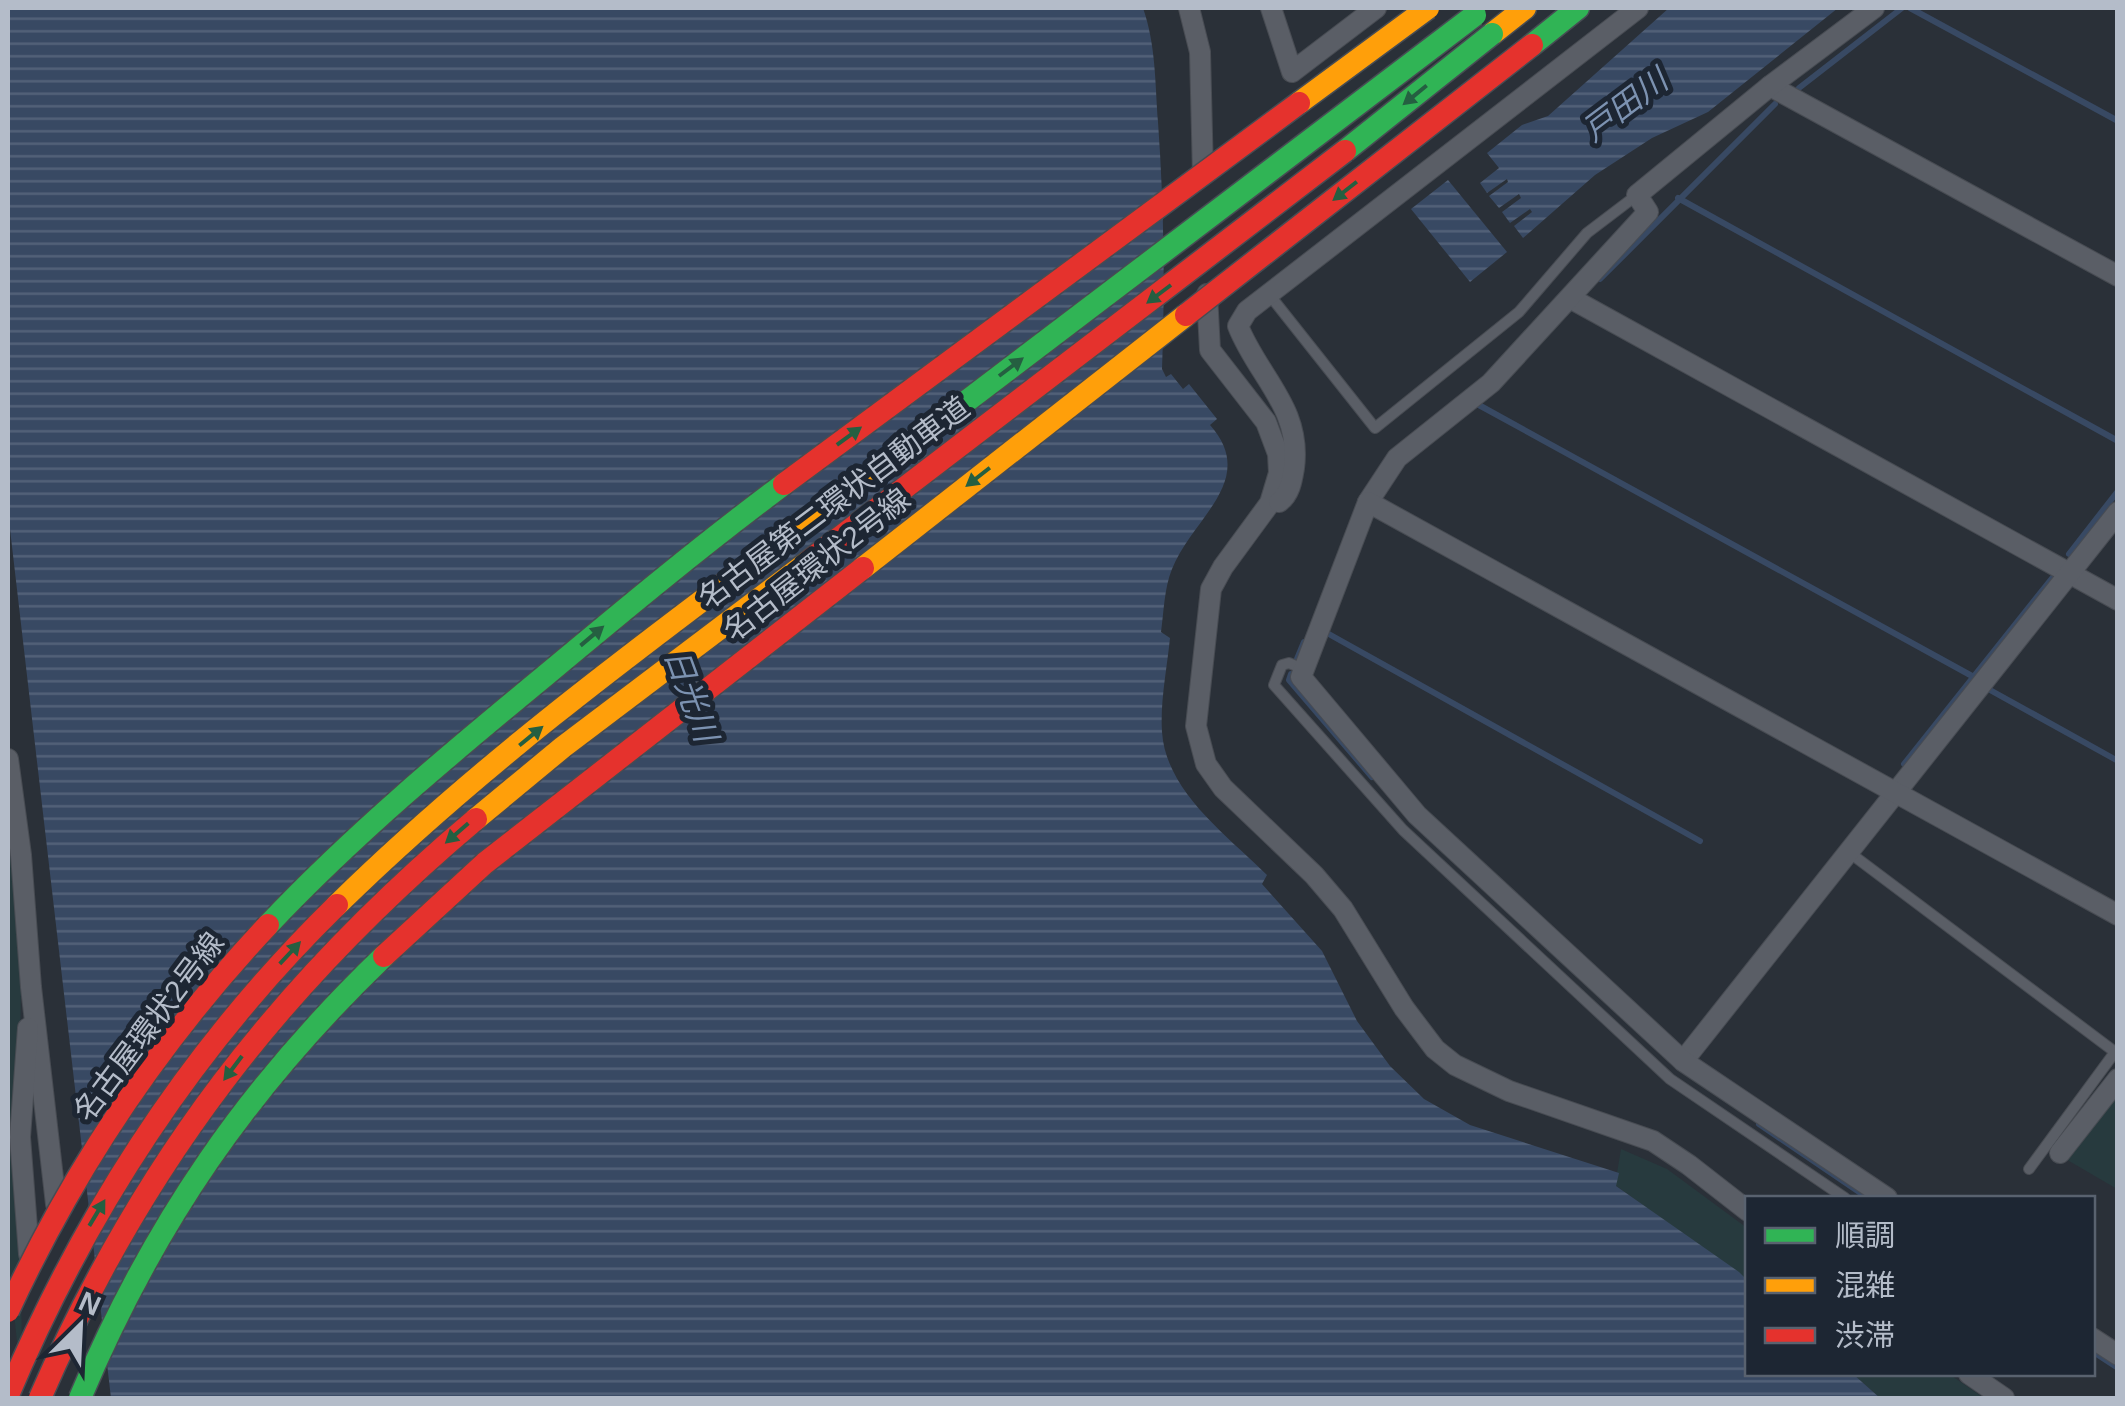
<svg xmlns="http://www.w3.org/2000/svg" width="2125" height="1406" viewBox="0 0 2125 1406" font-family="Helvetica,'Noto Sans JP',sans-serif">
<defs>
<pattern id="water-rules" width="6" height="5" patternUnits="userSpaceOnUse" patternTransform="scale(2.5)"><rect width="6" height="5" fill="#384963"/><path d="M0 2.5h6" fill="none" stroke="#526178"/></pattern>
</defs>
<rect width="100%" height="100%" fill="#2a3038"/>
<!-- green -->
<g fill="#273a3e">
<path d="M8,811L22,947L18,1136L23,1398L8,1257Z"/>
<path d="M2117,1090V1189L2064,1158Z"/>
<path d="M1621,1149L1667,1169L1747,1228V1280L1615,1185Z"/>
<path d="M1853,1374H1949L1984,1398H1880Z"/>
</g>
<!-- water -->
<g fill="url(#water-rules)">
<path d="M8,8H1143C1156,45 1155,83 1158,122C1164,205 1165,286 1162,369L1166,377L1171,374L1183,389L1189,384L1217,419L1210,425C1259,480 1192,518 1172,569C1164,589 1164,611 1161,632L1170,638C1167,668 1160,702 1162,732C1166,792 1228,836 1267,875L1262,884L1322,951L1357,1021L1390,1066L1424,1099L1470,1125L1619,1173L1616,1186L1739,1272L1747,1280L1748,1374H1853L1880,1398H111L8,512Z"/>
<path d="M1669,8H1838L1708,112L1652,138L1595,175L1523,238L1514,226L1532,212L1530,209L1510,223L1502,212L1521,198L1519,194L1499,208L1489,196L1508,182L1507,179L1487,193L1480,183L1499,168L1487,153L1522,125L1548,116Z"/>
<path d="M1448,180L1507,252L1470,282L1411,209Z"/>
</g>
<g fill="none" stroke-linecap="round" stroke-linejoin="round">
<!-- stream -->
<g stroke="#384963" stroke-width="6">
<path d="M1910,8L2118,121"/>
<path d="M1799,88L1902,8"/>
<path d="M1678,198L2118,441"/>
<path d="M1600,279L1775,104"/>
<path d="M1477,404L1972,676"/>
<path d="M2069,554L2118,491"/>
<path d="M1327,633L1700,841"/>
<path d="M1297,659L1304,642"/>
<path d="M1291,674L1289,680L1372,777"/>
<path d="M1990,690L2118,761"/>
<path d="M1904,764L2053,577"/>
<path d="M1759,1124L1868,1198"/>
<path d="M2092,1351L2118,1368"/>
</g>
<defs>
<g id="lane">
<path d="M1268,293L1375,428L1519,312L1587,233L1637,195"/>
<path d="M1303,669L1289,663L1282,665L1274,685L1403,830L1670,1079L1845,1198"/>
<path d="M1850,853L2115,1052L2029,1169"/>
</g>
<g id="street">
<path d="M1189,8L1200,52L1203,175"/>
<path d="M1271,8L1292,72L1376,8"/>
<path d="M1770,86L2118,276"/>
<path d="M1207,294L1210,350L1266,422L1278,454L1279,473L1270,503L1223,567L1211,589L1196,726L1206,764L1223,788L1314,875L1343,909L1404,1008L1435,1049L1455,1065L1509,1091L1653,1141L1689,1165L1748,1211"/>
<path d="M1570,298L2118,600"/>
<path d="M1279,502C1290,494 1292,480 1294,468C1302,408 1258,377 1238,326L1247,311L1638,8"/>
<path d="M1368,502L1397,458L1491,383L1648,212L1637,195L1770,86L1874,8"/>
<path d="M8,759L21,855L31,987L56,1204"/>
<path d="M28,1028L20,1137L29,1254"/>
<path d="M1683,1061L2118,512"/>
<path d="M2060,1153L2118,1079"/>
<path d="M1887,1198L1683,1061L1417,815L1301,677L1368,502L2118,915"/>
<path d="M2092,1338L2118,1355"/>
<path d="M1969,1374L2004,1398"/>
</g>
<path id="fast" d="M1532,45L1578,8"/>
<path id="slow" d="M1492,34L1525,8"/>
</defs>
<!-- lane casing -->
<use href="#lane" stroke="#484c53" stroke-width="12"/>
<!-- street casing -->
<use href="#street" stroke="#484c53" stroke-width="22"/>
<!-- fast casing -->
<use href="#fast" stroke="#474c53" stroke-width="25"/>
<!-- slow casing -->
<use href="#slow" stroke="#474c53" stroke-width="25"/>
<!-- lane -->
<use href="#lane" stroke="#5a5e66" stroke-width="10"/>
<!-- street -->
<use href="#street" stroke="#5a5e66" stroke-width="20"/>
<!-- fast -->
<use href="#fast" stroke="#30b455" stroke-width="22"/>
<!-- slow -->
<use href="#slow" stroke="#ff9f0a" stroke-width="22"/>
<defs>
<g id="fast-bridge">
<path d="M1345,151L1492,34"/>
<path d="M905,448L1475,15"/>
<path d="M268,925C354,834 449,755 546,675C624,610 702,545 784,484"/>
<path d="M80,1398C154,1223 247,1088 384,956"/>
</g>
<g id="slow-bridge">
<path d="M1299,103L1428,8"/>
<path d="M863,568L1186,315"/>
<path d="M476,819L563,747L809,561"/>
<path d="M337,905C510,735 712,595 905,448"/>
</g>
<g id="jam-bridge">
<path d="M1186,315L1532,45"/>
<path d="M784,484L1299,103"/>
<path d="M809,561L1345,151"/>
<path d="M384,956L485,863L863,568"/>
<path d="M8,1311C73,1170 161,1039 268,925"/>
<path d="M8,1395C86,1210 193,1046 337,905"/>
<path d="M40,1398C142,1163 280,984 476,819"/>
</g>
</defs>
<!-- fast-bridge casing -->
<use href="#fast-bridge" stroke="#474c53" stroke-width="25" stroke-linecap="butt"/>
<!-- slow-bridge casing -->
<use href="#slow-bridge" stroke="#474c53" stroke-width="25" stroke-linecap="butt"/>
<!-- jam-bridge casing -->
<use href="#jam-bridge" stroke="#474c53" stroke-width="25" stroke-linecap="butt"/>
<!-- fast-bridge -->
<use href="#fast-bridge" stroke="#30b455" stroke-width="22"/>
<!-- slow-bridge -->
<use href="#slow-bridge" stroke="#ff9f0a" stroke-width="22"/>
<!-- jam-bridge -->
<use href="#jam-bridge" stroke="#e5322d" stroke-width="22"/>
</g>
<!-- one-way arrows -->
<defs><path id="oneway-solid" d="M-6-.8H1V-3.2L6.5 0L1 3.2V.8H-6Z" transform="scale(2.5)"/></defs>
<g fill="#255f41">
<use href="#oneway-solid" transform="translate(1415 95) rotate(141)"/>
<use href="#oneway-solid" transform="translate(1345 191) rotate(142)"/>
<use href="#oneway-solid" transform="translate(1159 294) rotate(143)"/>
<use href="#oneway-solid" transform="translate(1011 367) rotate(-37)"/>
<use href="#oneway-solid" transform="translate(849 436) rotate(-36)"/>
<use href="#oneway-solid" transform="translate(978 477) rotate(142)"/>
<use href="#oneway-solid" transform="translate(592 636) rotate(-40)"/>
<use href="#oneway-solid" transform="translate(531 736) rotate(-39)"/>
<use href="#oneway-solid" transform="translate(457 833) rotate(139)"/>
<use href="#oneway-solid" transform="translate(290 953) rotate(-47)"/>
<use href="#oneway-solid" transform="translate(233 1068) rotate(127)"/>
<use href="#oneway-solid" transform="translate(97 1213) rotate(-59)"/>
</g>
<g text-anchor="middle" stroke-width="10" stroke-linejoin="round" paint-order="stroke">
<!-- street labels -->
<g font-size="30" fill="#b4bcc9" stroke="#1d2633">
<text transform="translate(834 503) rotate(-37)" y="10">名古屋第二環状自動車道</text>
<text transform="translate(817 565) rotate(-38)" y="10">名古屋環状2号線</text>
<text transform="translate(149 1027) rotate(-53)" y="10">名古屋環状2号線</text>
</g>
<!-- water labels -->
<g font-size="32" font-style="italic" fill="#7c92b1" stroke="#1d2633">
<text transform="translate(1625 105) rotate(-37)" y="11">戸田川</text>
<text transform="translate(691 695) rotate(70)" y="11">日光川</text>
</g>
</g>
<!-- border -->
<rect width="2125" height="1406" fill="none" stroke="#b4bcc9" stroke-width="20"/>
<!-- legend -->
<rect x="1745" y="1196" width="350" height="180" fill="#1d2633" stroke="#59626f" stroke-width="2.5"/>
<rect x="1765" y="1228" width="50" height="15" fill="#30b455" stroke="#59626f" stroke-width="2.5"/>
<text x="1835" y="1246" font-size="30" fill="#b4bcc9">順調</text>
<rect x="1765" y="1278" width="50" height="15" fill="#ff9f0a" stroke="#59626f" stroke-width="2.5"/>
<text x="1835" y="1296" font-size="30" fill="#b4bcc9">混雑</text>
<rect x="1765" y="1328" width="50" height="15" fill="#e5322d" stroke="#59626f" stroke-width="2.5"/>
<text x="1835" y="1346" font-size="30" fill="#b4bcc9">渋滞</text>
<!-- north arrow -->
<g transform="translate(80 1326) rotate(24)" stroke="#1d2633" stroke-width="8" paint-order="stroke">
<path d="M0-8L18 38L0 25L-18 38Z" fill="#b4bcc9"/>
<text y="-15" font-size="28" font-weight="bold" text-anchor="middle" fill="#b4bcc9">N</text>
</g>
</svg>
